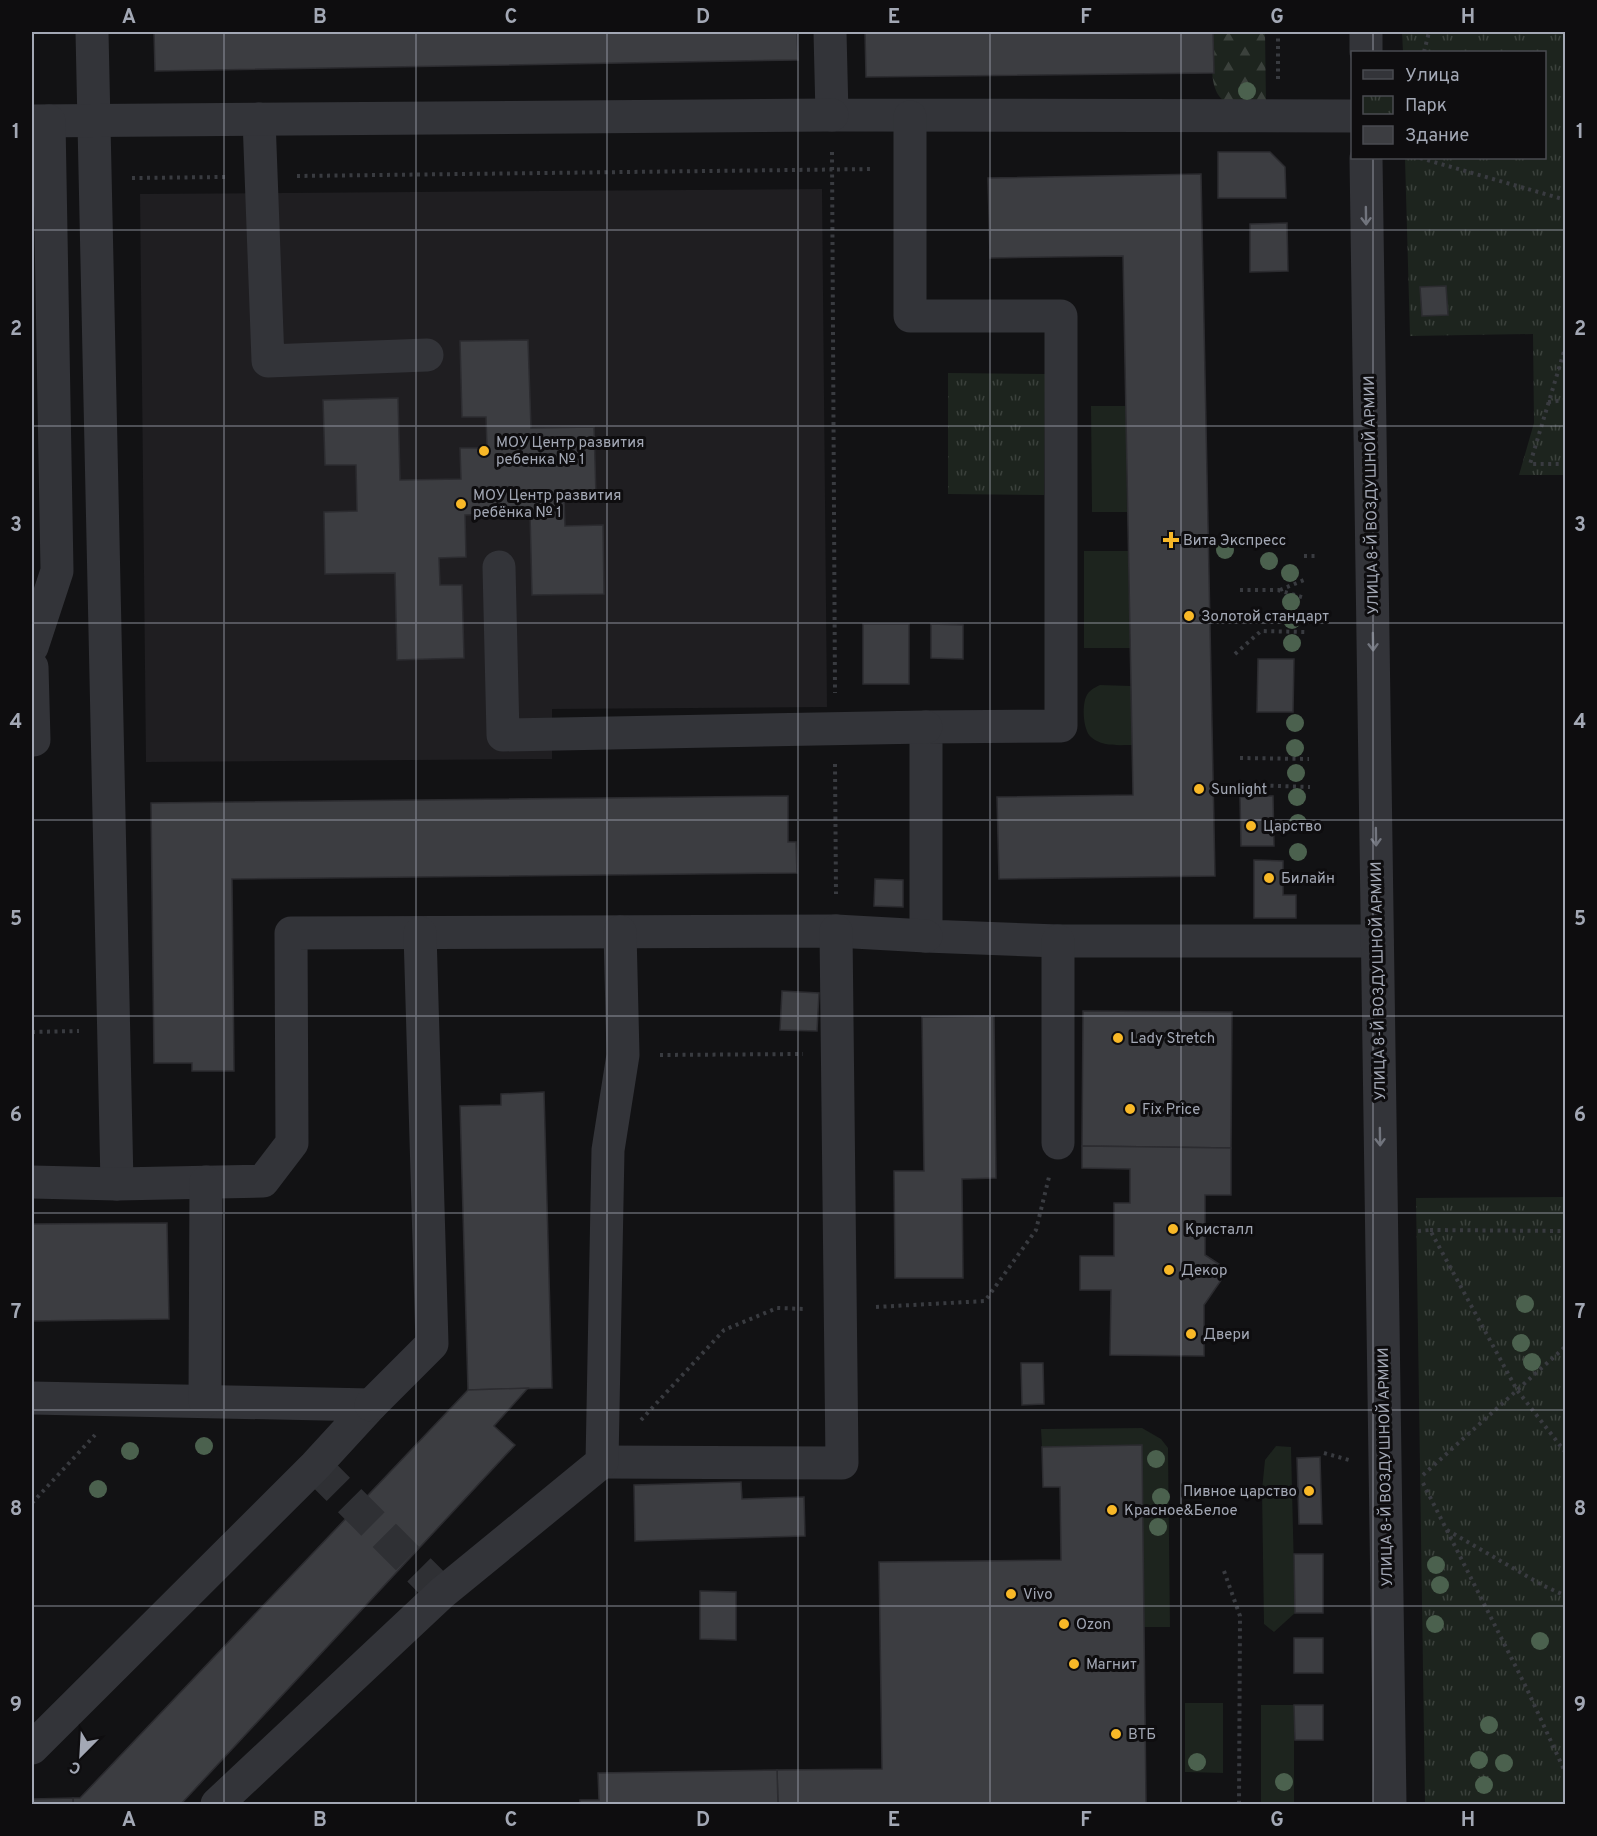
<svg xmlns="http://www.w3.org/2000/svg" width="1597" height="1836" viewBox="0 0 1597 1836" font-family="Overpass,sans-serif">
<defs>
<pattern id="forest-firs" width="22" height="20" patternUnits="userSpaceOnUse" patternTransform="scale(1.5)"><rect width="22" height="20" fill="#1d241e"/><path d="M5 1l3.5 6h-7zM16 11l3.5 6h-7z" fill="#3b413c"/></pattern>
<pattern id="park-tufts" width="24" height="20" patternUnits="userSpaceOnUse" patternTransform="scale(1.5)"><rect width="24" height="20" fill="#1d241e"/><path d="M3 7l-1-3M5 7V3M7 7l1-3M15 17l-1-3M17 17v-4M19 17l1-3" fill="none" stroke="#3b413c"/></pattern>
</defs>
<rect width="100%" height="100%" fill="#121214"/>
<!-- built -->
<path fill="#1f1e21" d="M822,189L827,707L552,709V759L146,762L140,194Z"/>
<!-- grass -->
<g fill="#1d241e">
<path d="M1091,406H1126L1127,512H1092Z"/>
<path d="M1084,551H1128L1130,648H1084Z"/>
<path d="M1100,685L1131,686L1132,745C1119,745 1102,747 1091,737C1083,730 1082,706 1086,697C1089,690 1094,688 1100,685Z"/>
<path d="M1142,1428L1161,1439L1168,1448L1170,1627H1144L1142,1446L1042,1447L1041,1429Z"/>
<path d="M1276,1446L1291,1447L1295,1613L1274,1632L1264,1624L1262,1490L1265,1460Z"/>
<path d="M1185,1703H1223V1773L1185,1772Z"/>
<rect x="1261" y="1705" width="33" height="99"/>
</g>
<!-- forest -->
<path fill="url(#forest-firs)" d="M1213,32H1265L1266,104C1255,104 1242,106 1232,104C1204,98 1214,53 1213,32Z"/>
<!-- park -->
<g fill="url(#park-tufts)">
<path d="M1402,32H1565V475H1519L1534,423L1533,334L1410,336L1405,158H1544V52H1403Z"/>
<path d="M948,373L1045,374L1044,495L948,494Z"/>
<path d="M1565,1197V1804H1425L1416,1198Z"/>
</g>
<!-- building -->
<g fill="#3c3d41" stroke="#2c2c30" stroke-width="1.5">
<path d="M154,32H797L798,60L155,71Z"/>
<path d="M865,32H1213L1214,73L866,77Z"/>
<path d="M1218,152H1270L1285,167L1286,198H1218Z"/>
<path d="M1201,174L1215,876L999,879L997,797L1133,795L1123,256L990,258L988,178Z"/>
<path d="M1287,223L1288,271L1250,272V224Z"/>
<path d="M1446,286L1448,315L1422,316L1420,287Z"/>
<path d="M528,340L531,428L594,427L596,496L564,497L565,526L603,525L604,594L532,595L530,513L465,515L466,557L439,558L440,585H462L464,658L397,660L395,573L325,574L324,512L357,511L356,465H325L323,400L398,398L400,480L461,479L460,448H487L486,417H462L460,341Z"/>
<rect x="863" y="624" width="46" height="60"/>
<path d="M931,624L963,625V659L931,658Z"/>
<path d="M1258,659H1294L1293,712H1257Z"/>
<path d="M788,796V842H796L797,873L232,879L234,1071H192V1063H154L151,803Z"/>
<path d="M1273,796L1274,846H1241L1240,797Z"/>
<path d="M1254,860L1283,861V895H1296V918H1254Z"/>
<path d="M875,879L903,880V907L874,906Z"/>
<path d="M782,991L819,993L817,1031L780,1030Z"/>
<path d="M1083,1011L1232,1012L1231,1148L1082,1146Z"/>
<path d="M994,1016L996,1178L962,1179L963,1278H895L894,1171H924L922,1017Z"/>
<path d="M544,1092L552,1388L468,1390L460,1106L501,1105V1094Z"/>
<path d="M1082,1146L1231,1148V1195H1205V1255L1228,1270L1204,1305V1356L1110,1355L1111,1290H1080V1256H1114V1203H1130V1169L1082,1168Z"/>
<path d="M167,1223L169,1319L32,1321V1224Z"/>
<path d="M1021,1363H1043L1044,1404L1022,1405Z"/>
<path d="M528,1388L494,1426L515,1445L181,1804H73V1798H80L468,1390Z"/>
<path d="M1142,1445L1146,1804H778L777,1770L882,1769L879,1562L1061,1560L1060,1487H1043L1042,1447Z"/>
<path d="M1320,1457L1322,1524H1299L1297,1458Z"/>
<path d="M741,1482L742,1499L804,1497L805,1536L635,1541L634,1485Z"/>
<path d="M1294,1554H1323V1613H1295Z"/>
<path d="M700,1591L736,1592V1640L700,1639Z"/>
<rect x="1294" y="1638" width="29" height="35"/>
<path d="M1294,1705H1323V1740H1295Z"/>
<path d="M777,1770L778,1804H580V1800H599L598,1773Z"/>
<path d="M73,1798V1804H32V1799Z"/>
</g>
<g fill="none" stroke-linecap="round" stroke-linejoin="round">
<!-- minor-tunnel -->
<path stroke="#2f3034" stroke-width="33" stroke-dasharray="33 16" stroke-linecap="butt" d="M315,1466L442,1593"/>
<!-- path -->
<g stroke="#393b40" stroke-width="4" stroke-dasharray="3 4.5" stroke-linecap="butt">
<path d="M1424,52L1429,32"/>
<path d="M1278,79V32"/>
<path d="M832,152L835,693"/>
<path d="M1420,158L1566,200"/>
<path d="M297,176L874,169"/>
<path d="M132,178L226,177"/>
<path d="M1566,345L1530,464H1566"/>
<path d="M1548,402L1566,400"/>
<path d="M1304,556H1317"/>
<path d="M1240,590H1278L1305,598"/>
<path d="M1280,590L1304,580"/>
<path d="M1235,654L1261,631L1306,632"/>
<path d="M1240,758L1309,759"/>
<path d="M835,764L836,894"/>
<path d="M1248,785L1310,787"/>
<path d="M32,1032L79,1031"/>
<path d="M660,1055L803,1054"/>
<path d="M1430,1230L1566,1231"/>
<path d="M1418,1231L1430,1230L1517,1390L1566,1453"/>
<path d="M876,1307L985,1301L1036,1230L1049,1177"/>
<path d="M641,1420L724,1330L777,1308L806,1309"/>
<path d="M1324,1453L1349,1460"/>
<path d="M1423,1475L1566,1346"/>
<path d="M1423,1483L1526,1687L1566,1774"/>
<path d="M32,1503L95,1435"/>
<path d="M1447,1530L1542,1585L1566,1596"/>
<path d="M1224,1571L1240,1616L1239,1804"/>
</g>
<!-- minor -->
<g stroke="#333439" stroke-width="33">
<path d="M92,32L117,1184"/>
<path d="M830,32L832,115L1352,116"/>
<path d="M1366,52V32"/>
<path d="M910,117V316H1061V726L926,727V936L1058,941H1377"/>
<path d="M259,119L268,361L427,355"/>
<path d="M32,121L832,115"/>
<path d="M1366,158L1390,1804"/>
<path d="M499,567L503,735L926,727"/>
<path d="M32,647L57,571L49,121"/>
<path d="M32,667L34,740H32"/>
<path d="M1058,1143V941"/>
<path d="M32,1182L117,1184L263,1181L292,1143L291,933L836,931L926,936"/>
<path d="M32,1398L371,1405L315,1466L32,1748"/>
<path d="M205,1401L206,1182"/>
<path d="M371,1405L432,1344L420,933"/>
<path d="M602,1462L842,1463L836,931"/>
<path d="M217,1804L442,1593L602,1462L608,1150L623,1055L620,932"/>
</g>
</g>
<!-- trees -->
<g fill="#4b614e">
<circle cx="1247" cy="91" r="9"/>
<circle cx="1225" cy="550" r="9"/>
<circle cx="1269" cy="561" r="9"/>
<circle cx="1290" cy="573" r="9"/>
<circle cx="1291" cy="602" r="9"/>
<circle cx="1292" cy="620" r="9"/>
<circle cx="1292" cy="643" r="9"/>
<circle cx="1295" cy="723" r="9"/>
<circle cx="1295" cy="748" r="9"/>
<circle cx="1296" cy="773" r="9"/>
<circle cx="1297" cy="797" r="9"/>
<circle cx="1298" cy="823" r="9"/>
<circle cx="1298" cy="852" r="9"/>
<circle cx="1525" cy="1304" r="9"/>
<circle cx="1521" cy="1343" r="9"/>
<circle cx="1532" cy="1362" r="9"/>
<circle cx="204" cy="1446" r="9"/>
<circle cx="130" cy="1451" r="9"/>
<circle cx="1156" cy="1459" r="9"/>
<circle cx="98" cy="1489" r="9"/>
<circle cx="1161" cy="1497" r="9"/>
<circle cx="1158" cy="1527" r="9"/>
<circle cx="1436" cy="1565" r="9"/>
<circle cx="1440" cy="1585" r="9"/>
<circle cx="1435" cy="1624" r="9"/>
<circle cx="1540" cy="1641" r="9"/>
<circle cx="1489" cy="1725" r="9"/>
<circle cx="1479" cy="1760" r="9"/>
<circle cx="1197" cy="1762" r="9"/>
<circle cx="1504" cy="1763" r="9"/>
<circle cx="1284" cy="1782" r="9"/>
<circle cx="1484" cy="1785" r="9"/>
</g>
<!-- one-way arrows -->
<defs><path id="oneway-shaft" d="M-6 0H5M1.5-3L5.5 0L1.5 3" fill="none" stroke-width="1.6" stroke-linecap="round" stroke-linejoin="round" transform="scale(1.5)"/></defs>
<g stroke="#71747d">
<use href="#oneway-shaft" transform="translate(1366 216) rotate(89)"/>
<use href="#oneway-shaft" transform="translate(1373 642) rotate(89)"/>
<use href="#oneway-shaft" transform="translate(1376 837) rotate(89)"/>
<use href="#oneway-shaft" transform="translate(1380 1137) rotate(89)"/>
</g>
<!-- grid -->
<path fill="none" stroke="#a3a8b5" stroke-width="1.5" stroke-opacity="0.55" d="M224,32V1804M416,32V1804M607,32V1804M798,32V1804M990,32V1804M1181,32V1804M1373,32V52M1373,158V1804M32,230H1566M32,426H1566M32,623H1566M32,820H1566M32,1016H1566M32,1213H1566M32,1410H1566M32,1606H1566"/>
<!-- markers -->
<g fill="#f8b827" stroke="#0e0d0f" stroke-width="2">
<circle cx="484" cy="451" r="6"/>
<circle cx="461" cy="504" r="6"/>
<path d="M1168 531h6v6h6v6h-6v6h-6v-6h-6v-6h6z"/>
<circle cx="1189" cy="616" r="6"/>
<circle cx="1199" cy="789" r="6"/>
<circle cx="1251" cy="826" r="6"/>
<circle cx="1269" cy="878" r="6"/>
<circle cx="1118" cy="1038" r="6"/>
<circle cx="1130" cy="1109" r="6"/>
<circle cx="1173" cy="1229" r="6"/>
<circle cx="1169" cy="1270" r="6"/>
<circle cx="1191" cy="1334" r="6"/>
<circle cx="1309" cy="1491" r="6"/>
<circle cx="1112" cy="1510" r="6"/>
<circle cx="1011" cy="1594" r="6"/>
<circle cx="1064" cy="1624" r="6"/>
<circle cx="1074" cy="1664" r="6"/>
<circle cx="1116" cy="1734" r="6"/>
</g>
<g text-anchor="middle" stroke-width="6" stroke-linejoin="round" paint-order="stroke">
<!-- poi labels -->
<g font-size="15" fill="#a3a8b5" stroke="#0e0d0f" text-anchor="start">
<text x="496" y="447">МОУ Центр развития<tspan x="496" dy="17">ребенка № 1</tspan></text>
<text x="473" y="500">МОУ Центр развития<tspan x="473" dy="17">ребёнка № 1</tspan></text>
<text x="1183" y="545">Вита Экспресс</text>
<text x="1201" y="621">Золотой стандарт</text>
<text x="1211" y="794">Sunlight</text>
<text x="1263" y="831">Царство</text>
<text x="1281" y="883">Билайн</text>
<text x="1130" y="1043">Lady Stretch</text>
<text x="1142" y="1114">Fix Price</text>
<text x="1185" y="1234">Кристалл</text>
<text x="1181" y="1275">Декор</text>
<text x="1203" y="1339">Двери</text>
<text x="1297" y="1496" text-anchor="end">Пивное царство</text>
<text x="1124" y="1515">Красное&amp;Белое</text>
<text x="1023" y="1599">Vivo</text>
<text x="1076" y="1629">Ozon</text>
<text x="1086" y="1669">Магнит</text>
<text x="1128" y="1739">ВТБ</text>
</g>
<!-- street labels -->
<g font-size="15" fill="#a3a8b5" stroke="#0e0d0f">
<text transform="translate(1371 495) rotate(-91)" y="5">УЛИЦА 8-Й ВОЗДУШНОЙ АРМИИ</text>
<text transform="translate(1378 981) rotate(-91)" y="5">УЛИЦА 8-Й ВОЗДУШНОЙ АРМИИ</text>
<text transform="translate(1385 1467) rotate(-91)" y="5">УЛИЦА 8-Й ВОЗДУШНОЙ АРМИИ</text>
</g>
</g>
<!-- border -->
<rect width="1597" height="1836" fill="none" stroke="#0e0d0f" stroke-width="66"/>
<!-- legend -->
<rect x="1351" y="51" width="195" height="108" fill="#0e0d0f" stroke="#4a4b51" stroke-width="1.5"/>
<rect x="1363" y="70" width="30" height="9" fill="#333439" stroke="#4a4b51" stroke-width="1.5"/>
<text x="1405" y="81" font-size="18" fill="#a3a8b5">Улица</text>
<rect x="1363" y="96" width="30" height="18" fill="url(#park-tufts)" stroke="#4a4b51" stroke-width="1.5"/>
<text x="1405" y="111" font-size="18" fill="#a3a8b5">Парк</text>
<rect x="1363" y="126" width="30" height="18" fill="#3c3d41" stroke="#4a4b51" stroke-width="1.5"/>
<text x="1405" y="141" font-size="18" fill="#a3a8b5">Здание</text>
<!-- north arrow -->
<g transform="translate(81 1755) rotate(204)" stroke="#0e0d0f" stroke-width="4.5" paint-order="stroke">
<path d="M0-4.5L10 22L0 15L-10 22Z" fill="#a3a8b5"/>
<text y="-9" font-size="16" font-weight="bold" text-anchor="middle" fill="#a3a8b5">С</text>
</g>
<rect x="33" y="33" width="1531" height="1770" fill="none" stroke="#a3a8b5" stroke-width="2"/>
<g font-size="20" text-anchor="middle" font-weight="bold" fill="#a3a8b5">
<text x="129" y="23">A</text>
<text x="320" y="23">B</text>
<text x="511" y="23">C</text>
<text x="703" y="23">D</text>
<text x="894" y="23">E</text>
<text x="1086" y="23">F</text>
<text x="1277" y="23">G</text>
<text x="1468" y="23">H</text>
<text x="16" y="138">1</text>
<text x="1580" y="138">1</text>
<text x="16" y="335">2</text>
<text x="1580" y="335">2</text>
<text x="16" y="531">3</text>
<text x="1580" y="531">3</text>
<text x="16" y="728">4</text>
<text x="1580" y="728">4</text>
<text x="16" y="925">5</text>
<text x="1580" y="925">5</text>
<text x="16" y="1121">6</text>
<text x="1580" y="1121">6</text>
<text x="16" y="1318">7</text>
<text x="1580" y="1318">7</text>
<text x="16" y="1515">8</text>
<text x="1580" y="1515">8</text>
<text x="16" y="1711">9</text>
<text x="1580" y="1711">9</text>
<text x="129" y="1826">A</text>
<text x="320" y="1826">B</text>
<text x="511" y="1826">C</text>
<text x="703" y="1826">D</text>
<text x="894" y="1826">E</text>
<text x="1086" y="1826">F</text>
<text x="1277" y="1826">G</text>
<text x="1468" y="1826">H</text>
</g>
</svg>
